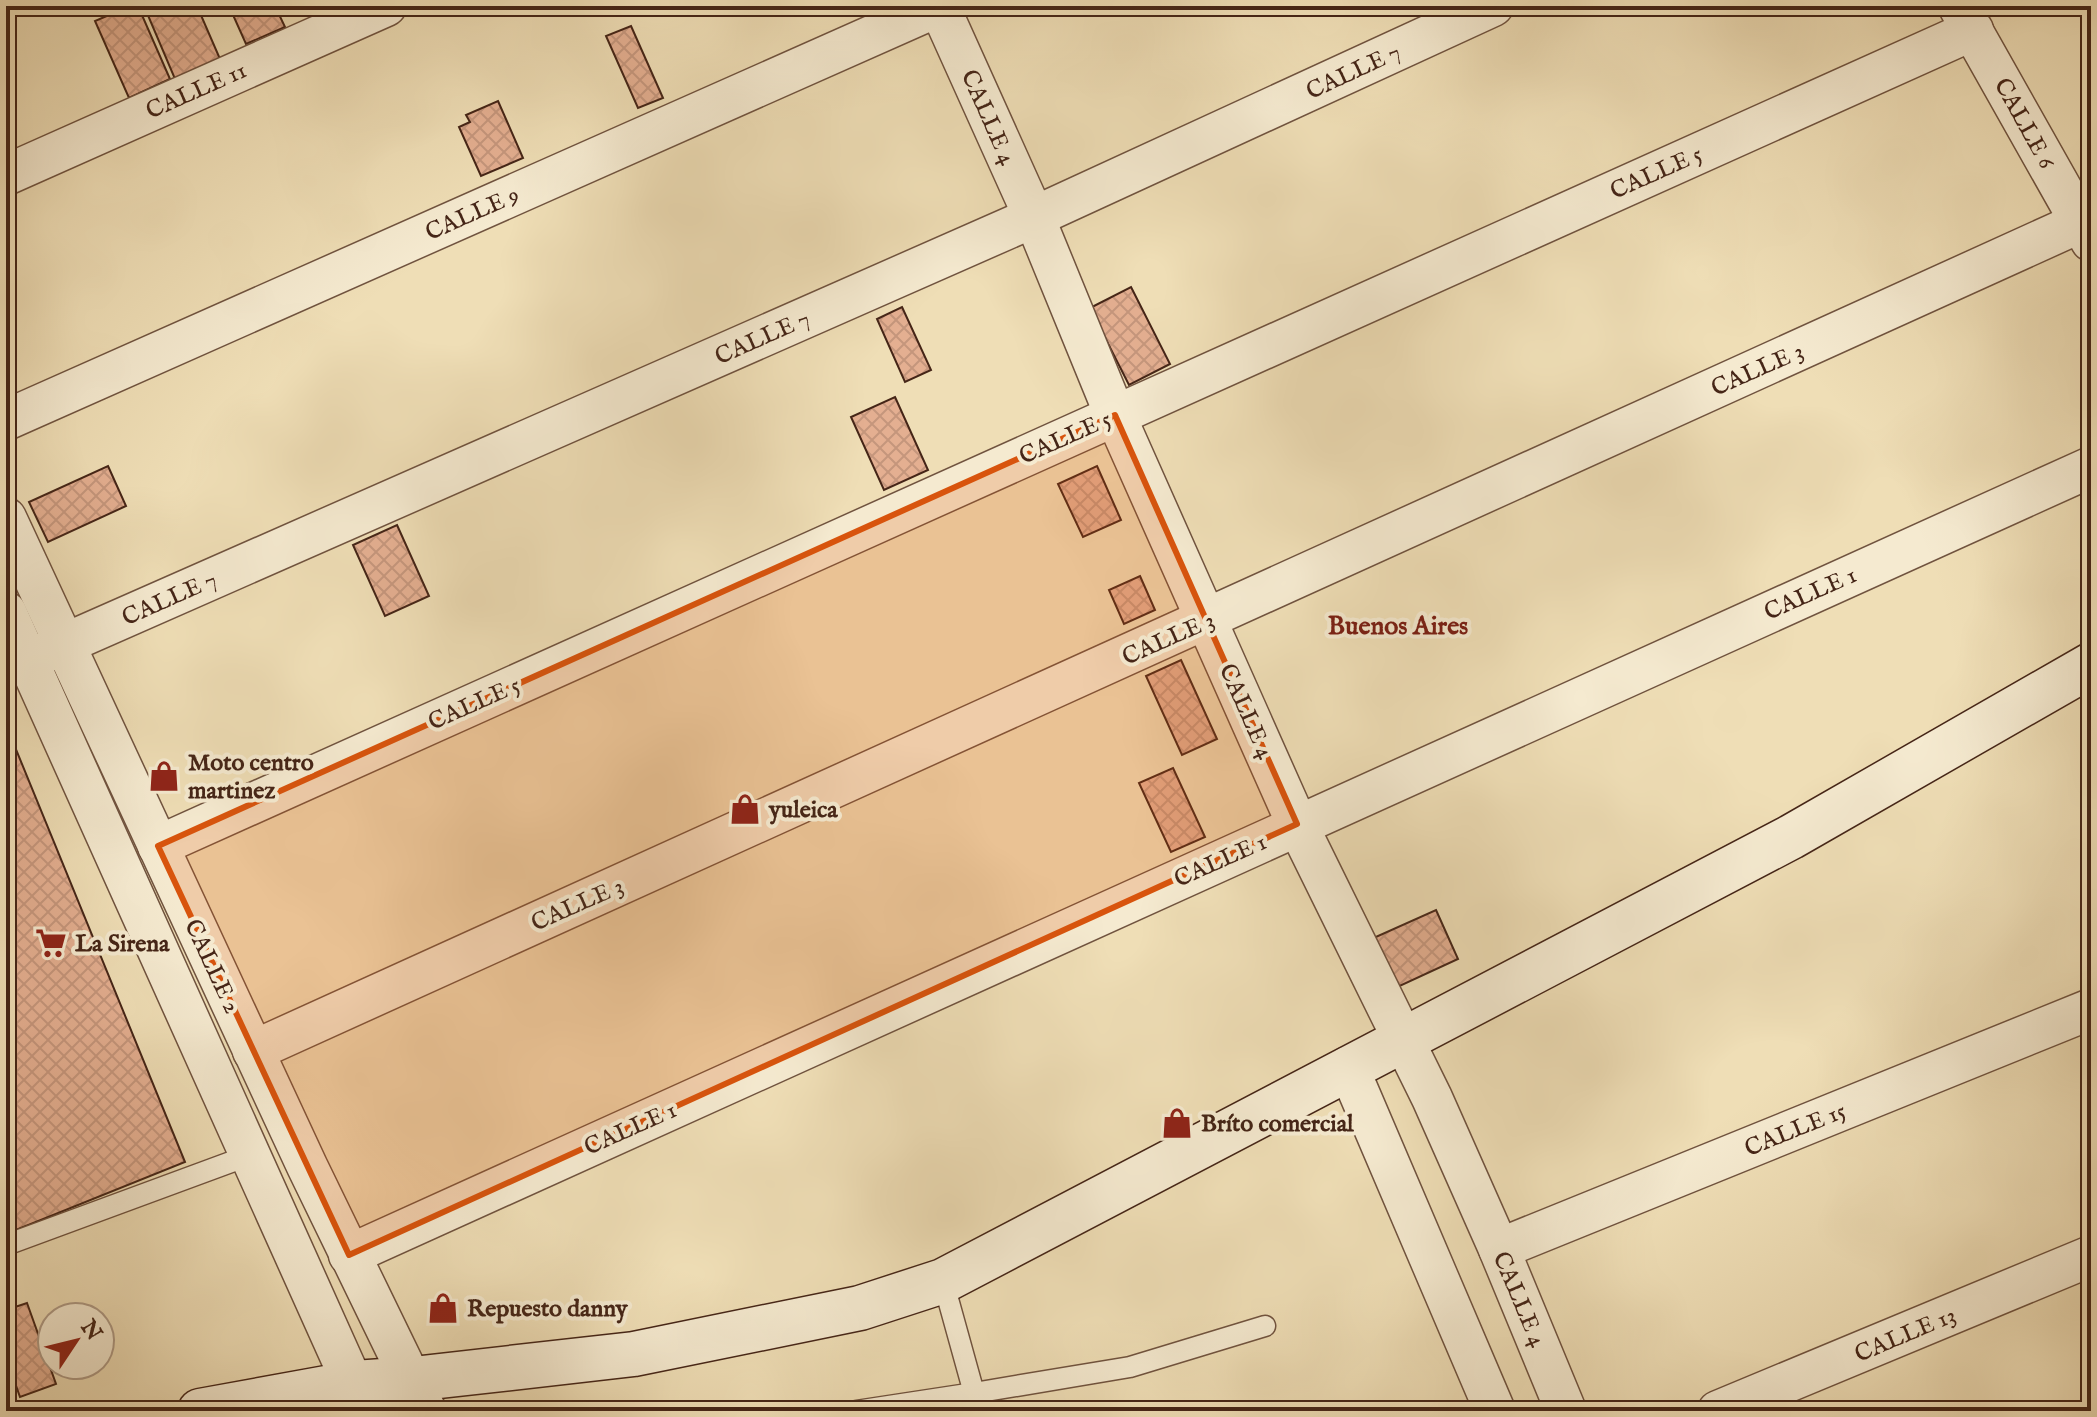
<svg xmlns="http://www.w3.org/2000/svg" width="2097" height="1417" viewBox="0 0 2097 1417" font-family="'IM FELL English',serif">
<defs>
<pattern id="building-cross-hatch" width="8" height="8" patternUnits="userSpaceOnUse" patternTransform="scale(2)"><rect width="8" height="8" fill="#e4af91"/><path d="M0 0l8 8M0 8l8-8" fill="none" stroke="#c5967c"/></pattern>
</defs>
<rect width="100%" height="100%" fill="#efdeb6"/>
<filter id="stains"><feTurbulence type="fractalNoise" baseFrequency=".0025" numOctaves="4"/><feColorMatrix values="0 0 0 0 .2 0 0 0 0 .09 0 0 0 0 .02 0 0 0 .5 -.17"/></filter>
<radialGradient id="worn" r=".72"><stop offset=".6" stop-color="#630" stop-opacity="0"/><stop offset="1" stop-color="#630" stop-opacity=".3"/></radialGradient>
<!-- building -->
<g fill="url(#building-cross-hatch)" stroke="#452517" stroke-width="2">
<path d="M130,6H138L170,79L129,98L95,21Z"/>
<path d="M144,6H197L220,59L175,79Z"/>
<path d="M229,6H275L285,27L246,44Z"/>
<path d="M618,6H641L622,14Z"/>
<path d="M631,26L663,98L638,108L606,36Z"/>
<path d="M498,101L523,158L481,176L459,127L470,122L466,115Z"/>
<path d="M1131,287L1170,364L1129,385L1090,308Z"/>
<path d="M902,307L931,370L905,382L877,319Z"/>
<path d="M895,397L928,470L884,490L851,417Z"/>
<path d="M108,466L126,506L48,542L29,502Z"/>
<path d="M1097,466L1121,520L1083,537L1058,484Z"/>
<path d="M397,525L429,596L385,616L353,545Z"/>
<path d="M1140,576L1155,610L1124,624L1109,590Z"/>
<path d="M1181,660L1217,739L1182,755L1146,676Z"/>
<path d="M6,725L185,1162L6,1234Z"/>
<path d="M1173,768L1205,837L1171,852L1139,783Z"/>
<path d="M1436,910L1458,959L1391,990L1369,940Z"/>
<path d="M27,1303L56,1384L20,1397L6,1357V1310Z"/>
</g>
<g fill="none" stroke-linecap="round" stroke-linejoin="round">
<defs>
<g id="lane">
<path d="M6,1245L250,1155"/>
<path d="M974,1393L1130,1367L1265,1326"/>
<path d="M856,1411L974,1393L943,1281"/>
</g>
<g id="street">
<path d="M1959,7L2091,241"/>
<path d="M6,175L386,6"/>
<path d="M6,420L939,6L1034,217L1115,415L1297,824L1432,1098L1499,1249L1566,1411"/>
<path d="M6,518L307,1166L426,1411"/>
<path d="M6,612L365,1411"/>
<path d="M28,660L1034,217L1493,6"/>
<path d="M158,846L1973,30"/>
<path d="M253,1051L2081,222"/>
<path d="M1348,1067L1495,1411"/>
<path d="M1499,1249L2091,1009"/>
<path d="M349,1255L2091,467"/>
<path d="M1718,1411L2091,1256"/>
</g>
<path id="secondary" d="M200,1411L354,1383L413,1379L634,1354L860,1308L943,1281L1791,837L2091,665"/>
</defs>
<!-- lane casing -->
<use href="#lane" stroke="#70533f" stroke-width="23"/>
<!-- street casing -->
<use href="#street" stroke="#70533f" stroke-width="43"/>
<!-- secondary casing -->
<use href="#secondary" stroke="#452517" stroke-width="47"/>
<!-- lane -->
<use href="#lane" stroke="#f5ead0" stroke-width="20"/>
<!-- street -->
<use href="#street" stroke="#f5ead0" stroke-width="40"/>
<!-- secondary -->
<use href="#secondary" stroke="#f5ead0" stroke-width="44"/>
</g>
<!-- marked area -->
<path fill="#d8540d" fill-opacity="0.2" stroke="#d8540d" stroke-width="6" stroke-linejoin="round" d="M1115,415L1297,824L349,1255L158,846Z"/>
<!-- icons -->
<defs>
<symbol id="shop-bare" viewBox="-9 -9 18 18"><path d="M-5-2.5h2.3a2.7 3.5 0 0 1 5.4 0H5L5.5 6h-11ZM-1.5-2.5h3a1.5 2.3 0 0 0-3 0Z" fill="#8f2418" stroke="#f5ead0" stroke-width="2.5" paint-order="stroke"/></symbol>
<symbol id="supermarket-bare" viewBox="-9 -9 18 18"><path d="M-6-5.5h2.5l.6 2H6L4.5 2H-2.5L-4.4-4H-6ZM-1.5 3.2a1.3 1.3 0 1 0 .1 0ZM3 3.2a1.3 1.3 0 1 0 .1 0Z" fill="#8f2418" stroke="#f5ead0" stroke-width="2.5" paint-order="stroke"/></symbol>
</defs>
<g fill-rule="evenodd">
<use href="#shop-bare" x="142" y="754" width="44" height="44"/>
<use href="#shop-bare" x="723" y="787" width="44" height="44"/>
<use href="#supermarket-bare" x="29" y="921" width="44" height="44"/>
<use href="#shop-bare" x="1155" y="1101" width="44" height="44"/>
<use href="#shop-bare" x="421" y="1286" width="44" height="44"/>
</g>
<g text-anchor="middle" stroke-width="8" stroke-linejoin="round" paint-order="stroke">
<!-- street labels -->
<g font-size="24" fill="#452517" stroke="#f5ead0">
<text transform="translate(1353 71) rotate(-25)" y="8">CALLE 7</text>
<text transform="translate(196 90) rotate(-24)" y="8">CALLE 11</text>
<text transform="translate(989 117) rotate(66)" y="8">CALLE 4</text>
<text transform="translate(2025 123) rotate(61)" y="8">CALLE 6</text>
<text transform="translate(1656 172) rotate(-24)" y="8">CALLE 5</text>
<text transform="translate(472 213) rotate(-24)" y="8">CALLE 9</text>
<text transform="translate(762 337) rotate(-24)" y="8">CALLE 7</text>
<text transform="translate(1757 369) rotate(-24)" y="8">CALLE 3</text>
<text transform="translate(1065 437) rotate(-24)" y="8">CALLE 5</text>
<text transform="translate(1810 593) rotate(-24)" y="8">CALLE 1</text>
<text transform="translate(169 598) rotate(-24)" y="8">CALLE 7</text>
<text transform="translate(1168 638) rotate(-24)" y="8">CALLE 3</text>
<text transform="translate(474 703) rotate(-24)" y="8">CALLE 5</text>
<text transform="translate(1247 711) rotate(66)" y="8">CALLE 4</text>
<text transform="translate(1220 860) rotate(-24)" y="8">CALLE 1</text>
<text transform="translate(577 904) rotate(-24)" y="8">CALLE 3</text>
<text transform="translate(213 966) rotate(65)" y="8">CALLE 2</text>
<text transform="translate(630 1128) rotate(-24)" y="8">CALLE 1</text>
<text transform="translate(1795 1129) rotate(-22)" y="8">CALLE 15</text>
<text transform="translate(1520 1299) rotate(67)" y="8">CALLE 4</text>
<text transform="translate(1905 1334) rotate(-23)" y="8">CALLE 13</text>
</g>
<!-- poi labels -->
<g font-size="24" font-weight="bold" fill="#452517" stroke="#f5ead0" text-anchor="start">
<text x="188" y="770">Moto centro<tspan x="188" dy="28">martinez</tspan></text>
<text x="769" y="817">yuleica</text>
<text x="75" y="951">La Sirena</text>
<text x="1201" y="1131">Bríto comercial</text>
<text x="467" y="1316">Repuesto danny</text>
</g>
<!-- neighbourhood labels -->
<g font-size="26" font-weight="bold" fill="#7a1f14" stroke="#f5ead0">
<text x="1398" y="634">Buenos Aires</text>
</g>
</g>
<!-- margin -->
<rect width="2097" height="1417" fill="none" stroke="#efdeb6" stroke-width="32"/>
<rect x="8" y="8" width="2081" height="1401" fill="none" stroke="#452517" stroke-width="4"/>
<rect x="16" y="16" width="2065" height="1385" fill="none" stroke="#452517" stroke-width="2"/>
<!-- north arrow -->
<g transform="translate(76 1341) rotate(55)"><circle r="38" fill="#f5ead0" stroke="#af9b86" stroke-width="2"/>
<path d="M0-6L14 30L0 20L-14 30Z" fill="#8f2418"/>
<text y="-12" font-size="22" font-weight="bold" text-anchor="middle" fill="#452517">N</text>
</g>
<rect width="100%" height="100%" filter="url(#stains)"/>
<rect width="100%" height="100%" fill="url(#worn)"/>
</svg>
